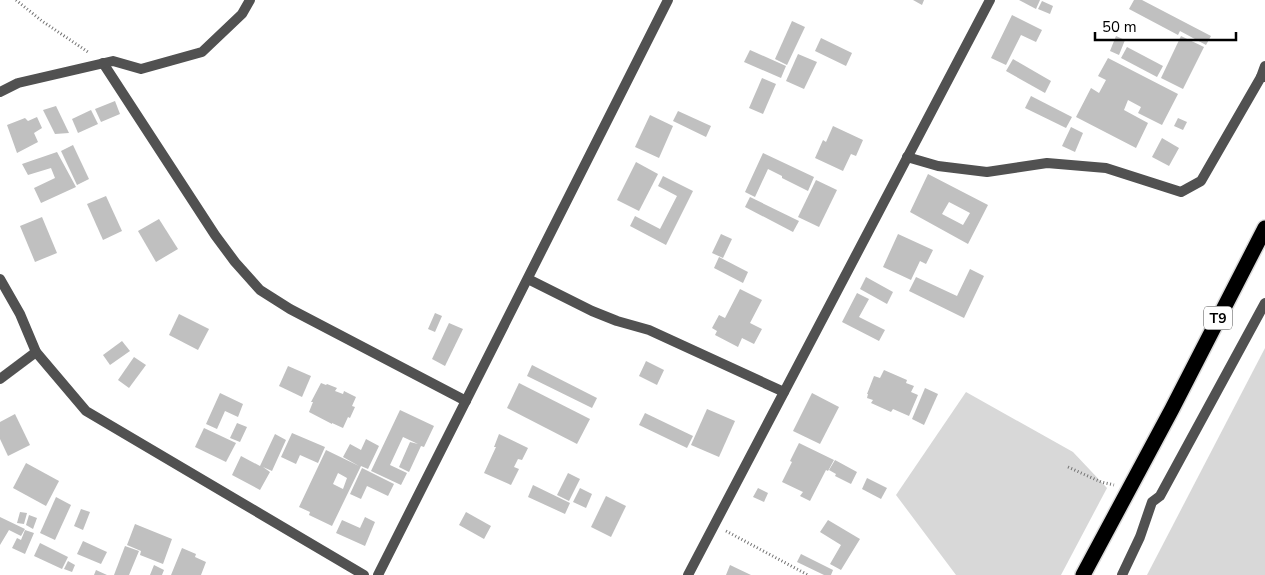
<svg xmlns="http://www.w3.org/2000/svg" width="1265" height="575" viewBox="0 0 1265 575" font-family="'Nunito Sans',sans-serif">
<rect width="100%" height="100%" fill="#fff"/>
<!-- green -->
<g fill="#d8d8d8">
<path d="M1265,348V575H1147Z"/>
<path d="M966,392L1073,452L1107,488L1061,575H956L896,495Z"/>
</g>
<!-- building -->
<g fill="#c0c0c0" fill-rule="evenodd">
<path d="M913,0H924L922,5Z"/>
<path d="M1019,0H1040L1036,9Z"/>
<path d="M1134,0H1142L1211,36L1206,45L1180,31L1178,35L1129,9Z"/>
<path d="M1042,1L1053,6L1050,14L1038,9Z"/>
<path d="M1012,15L1042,30L1036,42L1021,35L1006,65L991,58Z"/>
<path d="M792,21L805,27L787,65L775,59Z"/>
<path d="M1116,36L1125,40L1119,55L1110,51Z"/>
<path d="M1181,36L1204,47L1183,89L1161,78Z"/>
<path d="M821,38L852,53L846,66L815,51Z"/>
<path d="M1127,47L1163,66L1157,77L1121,58Z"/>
<path d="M750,50L786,66L781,78L744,62Z"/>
<path d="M798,54L817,62L804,89L786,81Z"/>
<path d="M1108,58L1178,94L1162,125L1138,113L1141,107L1128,100L1124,110L1148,123L1136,148L1076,117L1091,88L1099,93L1106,80L1098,76Z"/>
<path d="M1013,59L1051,81L1045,93L1006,71Z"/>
<path d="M762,78L776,84L763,114L749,108Z"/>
<path d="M1031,96L1072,117L1066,128L1025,108Z"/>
<path d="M115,101L120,114L101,122L95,109Z"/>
<path d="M56,106L69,133L55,134L43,110Z"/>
<path d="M91,110L98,124L78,133L72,119Z"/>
<path d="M678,111L711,126L706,137L673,121Z"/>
<path d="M650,115L673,126L659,158L635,147Z"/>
<path d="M37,117L42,128L34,133L38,142L17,153L7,125L25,118L28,121Z"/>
<path d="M1178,118L1187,122L1183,130L1174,126Z"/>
<path d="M833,126L863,140L856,156L851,154L843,171L815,158L823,140L826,142Z"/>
<path d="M1071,127L1083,133L1075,152L1062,146Z"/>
<path d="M1162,138L1179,148L1169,166L1152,157Z"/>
<path d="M73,145L89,179L77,185L61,151Z"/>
<path d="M57,152L76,187L41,203L34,188L55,178L51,168L28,175L22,164Z"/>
<path d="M763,153L814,177L808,191L782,178V176L768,169L755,197L745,192Z"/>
<path d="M636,162L658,174L639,211L617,200Z"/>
<path d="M928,174L988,205L968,244L910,212ZM949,202L970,213L963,225L942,214Z"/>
<path d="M663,176L693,191L666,245L630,226L635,216L660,229L677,196L658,186Z"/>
<path d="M816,180L837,190L819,227L798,217Z"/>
<path d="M106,196L122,231L103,240L87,204Z"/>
<path d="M750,197L799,221L793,232L745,207Z"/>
<path d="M42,217L57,253L35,262L20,226Z"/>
<path d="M159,219L178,249L156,262L138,231Z"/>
<path d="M721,234L732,239L723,258L712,253Z"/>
<path d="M898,234L933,250L926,264L920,261L911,280L883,267Z"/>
<path d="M719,257L748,272L743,283L714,268Z"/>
<path d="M970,269L984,276L964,318L909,291L916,277L957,296Z"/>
<path d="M866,277L893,292L887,304L860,289Z"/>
<path d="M740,289L762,300L750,323L762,329L754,344L742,338L738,347L715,335L717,331L712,328L719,315L725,318Z"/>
<path d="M857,293L869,299L859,317L885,330L879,341L842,322Z"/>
<path d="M435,313L442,316L435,332L428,329Z"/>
<path d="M179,314L209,329L198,350L169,335Z"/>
<path d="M449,323L463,329L445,366L432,359Z"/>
<path d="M122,341L130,351L110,365L103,355Z"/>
<path d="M134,357L146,365L129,388L118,380Z"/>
<path d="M646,361L664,370L657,385L639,376Z"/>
<path d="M532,365L597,398L592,408L527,376Z"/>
<path d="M288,366L311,376L302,397L279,386Z"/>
<path d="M884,370L907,380L906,383L914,386L911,392L918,395L909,416L893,409L891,412L871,403L873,400L867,398L868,394H867L874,376L880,378Z"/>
<path d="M321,383L326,385L327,384L337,388L335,391L343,394L344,391L356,397L352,406L355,407L350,418L348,417L343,428L332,423V424L309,412L313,402H311Z"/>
<path d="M519,383L590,419L577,444L507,408Z"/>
<path d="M925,388L938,394L924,425L912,419Z"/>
<path d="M220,393L243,404L238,417L225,411L217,429L206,424Z"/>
<path d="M812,393L839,407L820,444L793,431Z"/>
<path d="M707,409L735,421L719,457L691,445Z"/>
<path d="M400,410L434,426L424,447L421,446L409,472L399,467L410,442L418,444L403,437L390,465L407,473L401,485L371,471Z"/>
<path d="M645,413L693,436L687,448L639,425Z"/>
<path d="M15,414L30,445L8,456L0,439V422Z"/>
<path d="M237,423L247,427L240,442L230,438Z"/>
<path d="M204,428L236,443L226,462L195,447Z"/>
<path d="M292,433L325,447L318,463L300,455L296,464L281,457Z"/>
<path d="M275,434L286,440L272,471L263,467L270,472L260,490L232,475L241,456L260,466Z"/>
<path d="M499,434L528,448L522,460L518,459L514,467L519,469L511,485L484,473L496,447H494Z"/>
<path d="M366,439L379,446L368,469L361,466L332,526L309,515L310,512L299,507L326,450L359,466L343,457L350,444L361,450ZM338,473L347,478L343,489L333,484Z"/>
<path d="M799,443L834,460L828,471L826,470L810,501L800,496L803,492L782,482L792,462L790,461Z"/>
<path d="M835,460L857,472L851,484L835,476L836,474L829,470Z"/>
<path d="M26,463L59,481L46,506L13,488Z"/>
<path d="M362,468L394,484L388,496L367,486L361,499L350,494Z"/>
<path d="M568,473L580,479L569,501L557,495Z"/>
<path d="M867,478L887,488L881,499L862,489Z"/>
<path d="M533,485L570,503L565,514L528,497Z"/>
<path d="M580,488L592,494L586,508L573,502Z"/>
<path d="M758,488L768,493L764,502L753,497Z"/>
<path d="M606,496L626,506L611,537L591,527Z"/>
<path d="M56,497L71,505L55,540L40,533Z"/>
<path d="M81,509L90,512L83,530L74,526Z"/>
<path d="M20,512L27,513L24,524L17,523Z"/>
<path d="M466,512L491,526L484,539L459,525Z"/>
<path d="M29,515L37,518L33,529L26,525Z"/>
<path d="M0,517L25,529L21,536L9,530L0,545Z"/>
<path d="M365,517L375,522L365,546L336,533L342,520L360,528Z"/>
<path d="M828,520L860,539L841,570L830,564L841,545L820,532Z"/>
<path d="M135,524L172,539L163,564L140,555L141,551L127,545Z"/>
<path d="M25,530L34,533L25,554L12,548L17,538L21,540Z"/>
<path d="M83,541L107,552L101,564L77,554Z"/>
<path d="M40,543L68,557L62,569L34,556Z"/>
<path d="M125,546L139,551L129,575H114Z"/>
<path d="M182,548L196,554L195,557L206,562L201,575H171Z"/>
<path d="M801,554L833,570L831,575H824L797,562Z"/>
<path d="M68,561L75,565L72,572L64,569Z"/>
<path d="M154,565L164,570L162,575H150Z"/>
<path d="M730,565L751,575H726Z"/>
<path d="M96,570L107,575H94Z"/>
</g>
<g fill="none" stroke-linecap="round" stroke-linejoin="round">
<defs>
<path id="highway" d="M1083,575L1172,409L1265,228"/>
</defs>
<!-- highway casing -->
<use href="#highway" stroke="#dbdbdb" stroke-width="18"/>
<!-- path -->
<g stroke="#737373" stroke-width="3" stroke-dasharray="1 2.5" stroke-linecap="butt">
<path d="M16,0L42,21L88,52"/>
<path d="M1068,467L1101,482L1114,485"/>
<path d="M726,531L808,575"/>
</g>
<!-- lane -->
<path stroke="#515151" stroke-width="10" d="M1261,77L1265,66"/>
<!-- street -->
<g stroke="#515151" stroke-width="10">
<path d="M103,63L215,235L235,262L260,290L290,309L466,401"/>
<path d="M0,92L18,83L113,61L141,69L202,52L242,14L250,0"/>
<path d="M907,157L938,166L987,172L1047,163L1106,168L1181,192L1201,181L1261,77H1265"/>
<path d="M0,279L20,314L36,352L86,411L364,575"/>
<path d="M528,279L592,311L617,321L649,330L784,392"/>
<path d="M0,379L36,352"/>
<path d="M378,575L668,0"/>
<path d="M688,575L990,0"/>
<path d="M1122,575L1140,537L1152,502L1160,496L1265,303"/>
</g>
<!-- highway -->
<use href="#highway" stroke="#000" stroke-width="15"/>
</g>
<g text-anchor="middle" stroke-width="4" stroke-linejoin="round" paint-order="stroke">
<!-- shield labels -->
<rect fill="#fff" stroke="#4c4c4c" stroke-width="1" x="1204" y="306.5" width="28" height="23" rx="4"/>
<g font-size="14" font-weight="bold" fill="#000">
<text x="1218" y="323">T9</text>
</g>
</g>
<!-- scale -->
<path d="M1095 32v8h141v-8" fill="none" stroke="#000000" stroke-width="2.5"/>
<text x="1102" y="32" font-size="15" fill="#000000" stroke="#ffffff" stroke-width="4" paint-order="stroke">50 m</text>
</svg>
